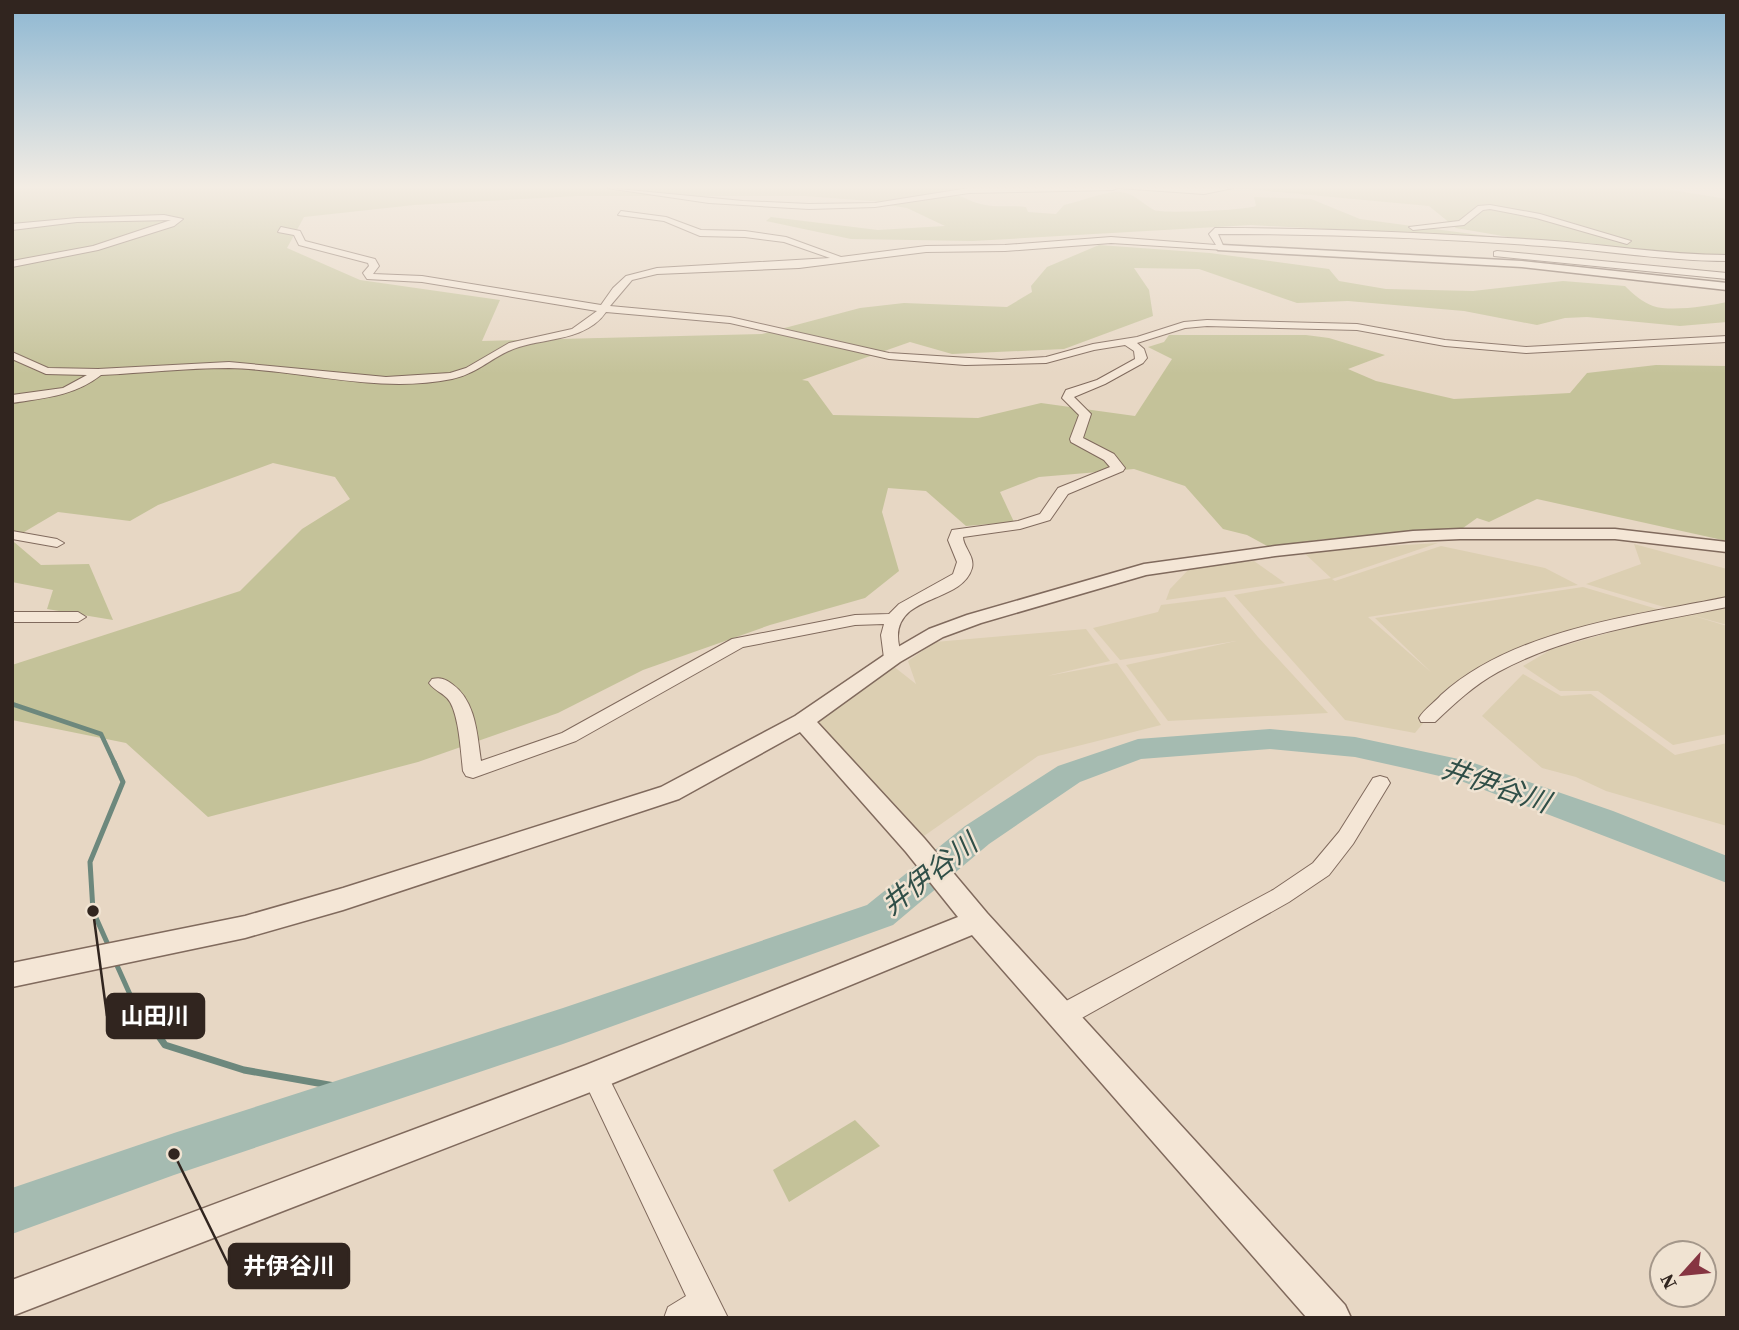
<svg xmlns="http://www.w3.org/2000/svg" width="1739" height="1330" viewBox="0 0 1739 1330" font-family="'Source Serif 4','Noto Sans JP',serif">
<rect width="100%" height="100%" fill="#e7d7c4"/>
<!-- farmland -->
<g fill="#dccfb2">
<path d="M1438,543L1332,579L1335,581L1441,546L1545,568L1578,585L1368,617L1432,673L1375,618L1583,587L1674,614L1681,612L1586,584L1641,564L1634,544L1727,569V625L1684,613L1727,626V734L1673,745L1598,691H1560L1523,666L1552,649L1671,615L1540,645L1449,687L1451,689L1415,733L1345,720L1234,595L1331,578L1302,551Z"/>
<path d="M1254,561L1285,583L1166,600L1170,589L1192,566Z"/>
<path d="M1225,597L1258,637L1328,713L1168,721L1126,665L1236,641L1120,660L1093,628L1158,612L1161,605Z"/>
<path d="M1086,629L1110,661L1047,676L1117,663L1161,725L1038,756L924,836L811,716L888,662L916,684L908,661L935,642Z"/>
<path d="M1523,674L1561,696L1591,694L1675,755L1727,743V826L1606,791L1576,777L1542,768L1482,716Z"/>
</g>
<!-- green -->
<g fill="#c4c299">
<path d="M12,188H977L944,193C962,194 967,201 981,204C995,208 1012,205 1026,207L1028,212L1056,214L1064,205C1079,202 1109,190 1121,192C1135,194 1143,204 1154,210C1163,214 1249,210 1256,206L1254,197L1311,199L1360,219L1509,239L1251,225L973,241L851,239L766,221L771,217L878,230L945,226L907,208L883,204L884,202L805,196H577L414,205L304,217L287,248L360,280L500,300L482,341L762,334L860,308L904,303L1007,307L1032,292L1031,286L1047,267L1099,245L1210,253L1329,269L1339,281L1386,289L1473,291L1563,281L1625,286C1633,294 1642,302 1653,306C1670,312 1709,306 1727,302V322L1680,326L1587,317L1565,318L1537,325L1464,311L1348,301L1297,303L1199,269L1134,268L1149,290L1153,316L1064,349L952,354L910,342L802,380L808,381L833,415L978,418L1041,403L1135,416L1172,359L1148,347L1164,342L1169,335H1306L1329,338L1385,355L1348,369L1376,381L1454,399L1570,393L1587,373L1656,365L1727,366V541L1537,499L1489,522L1477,518L1463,528L1382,539H1325L1269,547L1247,535L1223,529L1185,486L1134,469L1039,477L1000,492L1014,522L966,526L926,491L888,488L882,512L899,571L865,598L770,625L643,670L558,713L418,762L208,817L126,743L12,720V665L240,591L302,529L350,499L335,477L273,463L158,505L130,521L58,512L14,538V542L41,565L89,564L113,620L47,609L53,590L12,582Z"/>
<path d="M1236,188H1660L1727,199V255L1690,256L1587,243L1532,241L1456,228L1429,206Z"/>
<path d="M855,1120L880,1146L789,1202L773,1170Z"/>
</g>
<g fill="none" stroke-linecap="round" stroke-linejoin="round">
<!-- stream-far2 -->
<path stroke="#6d887d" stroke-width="4.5" d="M12,704L101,734L115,764"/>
<!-- stream-far1 -->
<g stroke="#6d887d" stroke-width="5">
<path d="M109,947L93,911L90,862L123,782L114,762"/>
<path d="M115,961L132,999L143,1014"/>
</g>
<!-- stream -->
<path stroke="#6d887d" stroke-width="7" d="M142,1012L165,1045L244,1070L363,1091"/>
<!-- river -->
<path fill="#a5bbb1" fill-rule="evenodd" d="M1270,729L1355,737L1468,761L1613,811L1727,856V883L1461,781L1409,769L1355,757L1270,749L1141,759L1080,782L989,844L893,925L563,1044L174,1175L12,1234V1188L174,1133L563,1008L867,905L965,826L1058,766L1138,739Z"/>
<defs>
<g id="minor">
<path d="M607,188L743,201L809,204L875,203L969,188H1117L1113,190L969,193L875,207L809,209L709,203Z"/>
<path d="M1119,188H1233L1204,194Z"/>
<path d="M1490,205L1540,214L1631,241L1627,244L1536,218L1490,209L1483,210L1464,225L1413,230L1409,227L1459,221L1478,206Z"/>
<path d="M621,211L666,217L701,230L745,231L786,237L841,257L926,246L1005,245L1111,237L1216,245L1209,234L1215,228C1324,228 1432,233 1541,240C1603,244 1665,255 1727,255V261C1665,261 1603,250 1542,246C1434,238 1326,234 1218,234L1225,250L1111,243L1005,251L926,252L799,268L657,274L632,280L610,306L730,317L889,353L1001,360L1046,357L1093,344L1137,337L1184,322L1207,320L1357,324L1445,340L1526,347L1727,336V342L1526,353L1445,346L1357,330L1207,326L1185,328L1137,343L1144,349L1147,358L1143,363L1105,384L1074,397L1091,414L1083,438L1114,454L1125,468L1123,471L1068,494L1050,520L1020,529L963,537C963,547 975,556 972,568C962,603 899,594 898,636C898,643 900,651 902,658L899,662L893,663L884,658L881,635L884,624L855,625L743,647L576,741L473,778L466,776L463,771C461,754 459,710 447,698C441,692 434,690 429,683L432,679C441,677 445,679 452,684C476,701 477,734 481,761L562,733L732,639L855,615L889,614L899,604L953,574L957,562L948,540L952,530L1018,521L1040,514L1058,488L1110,467L1104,460L1071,442L1070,439L1079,415L1062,398L1066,390L1097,380L1135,359L1134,351L1125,345L1094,350L1046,363L965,365L889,359L730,323L606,312C587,340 548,338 519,347C495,354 478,374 452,379C378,394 303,370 229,368C187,368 143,373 101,375C74,396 45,398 12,403V395L63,388L87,375L46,374L12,359V352L48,368L98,369L229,362L386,377L450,373L466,368L509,343L572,329L597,311L422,282L367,279L363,273L369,266L368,263L299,245L294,235L278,232L281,227L300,231L305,241L375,259L379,266L373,274L422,276L601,305L613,288L626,276L657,268L830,258L784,242L745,237L700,236L664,221L618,215Z"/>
<path d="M164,215L183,219L174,226L98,250L12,267V261L93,246L171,220L77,222L12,230V224L77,218Z"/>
<path d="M1497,251L1727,273V279L1494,256V252Z"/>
<path d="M12,531L57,539L64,543L57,547L12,539Z"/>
<path d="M1727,597V607C1650,623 1568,634 1498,672C1474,685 1454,704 1435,722H1421L1419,718C1424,709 1434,703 1441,695C1514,629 1634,616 1727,597Z"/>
<path d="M12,612H78L86,617L78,622H12Z"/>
<path d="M1380,776L1387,778L1390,783L1353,844L1329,875L1289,902L1071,1024L1062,1027L1053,1024L1050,1016L1053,1008L1273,890L1313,863L1339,832L1373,778Z"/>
<path d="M595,1064L604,1068L728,1318H664L668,1307L686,1296L582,1076L586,1068Z"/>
</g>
<g id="tertiary">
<path d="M1222,245L1522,261L1727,283V290L1522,267L1218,250L1217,248Z"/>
<path d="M1460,529H1615L1727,542V552L1615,539H1460L1413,541L1275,556L1146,575L981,623L943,637L900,662L817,722L924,838L987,913L1345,1305L1351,1318H1307L972,935L606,1086L12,1316V1280L586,1065L958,917L906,852L800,732L679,799L343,910L245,938L12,987V963L245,916L343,888L661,787L795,716L886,654L929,629L967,615L1144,564L1275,546L1413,531Z"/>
</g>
</defs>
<!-- minor casing -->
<use href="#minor" stroke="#806a5d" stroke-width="2"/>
<!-- tertiary casing -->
<use href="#tertiary" stroke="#806a5d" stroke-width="3"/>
<!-- minor -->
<use href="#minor" fill="#f4e6d6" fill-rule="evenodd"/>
<!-- tertiary -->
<use href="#tertiary" fill="#f4e6d6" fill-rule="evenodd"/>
</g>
<!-- sky -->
<linearGradient id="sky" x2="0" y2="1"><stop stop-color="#8db7d2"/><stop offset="0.5" stop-color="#f4ede4"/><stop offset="1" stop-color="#f4ede4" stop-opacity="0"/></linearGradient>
<rect width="1739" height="374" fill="url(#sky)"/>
<g text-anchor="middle" stroke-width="5" stroke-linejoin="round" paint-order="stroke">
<!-- near-water labels -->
<g font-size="28" font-style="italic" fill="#304f48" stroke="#f0e3d2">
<text transform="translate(1496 785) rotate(19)" y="10">井伊谷川</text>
<text transform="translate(929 874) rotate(-38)" y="10">井伊谷川</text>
</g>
</g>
<!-- callouts -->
<path fill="none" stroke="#31251f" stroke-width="2.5" d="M93 911L107 1016M174 1154L229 1266"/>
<g fill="#31251f" stroke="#f0e3d2" stroke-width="2.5">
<circle cx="93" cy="911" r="7"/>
<circle cx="174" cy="1154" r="7"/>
</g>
<g fill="#31251f" stroke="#31251f" stroke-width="2.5">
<rect x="107" y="994" width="97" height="44" rx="7"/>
<rect x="229" y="1244" width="120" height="44" rx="7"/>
</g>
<g font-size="23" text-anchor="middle" font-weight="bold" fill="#fff">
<text x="155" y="1024">山田川</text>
<text x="289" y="1274">井伊谷川</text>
</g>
<!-- border -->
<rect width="1739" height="1330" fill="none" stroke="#31251f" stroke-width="28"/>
<!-- north arrow -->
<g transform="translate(1683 1274) rotate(243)"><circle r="33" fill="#f0e3d2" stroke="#a4978a" stroke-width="2"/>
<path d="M0-5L12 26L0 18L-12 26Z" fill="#863542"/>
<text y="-10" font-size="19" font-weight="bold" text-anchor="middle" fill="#31251f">N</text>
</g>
</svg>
